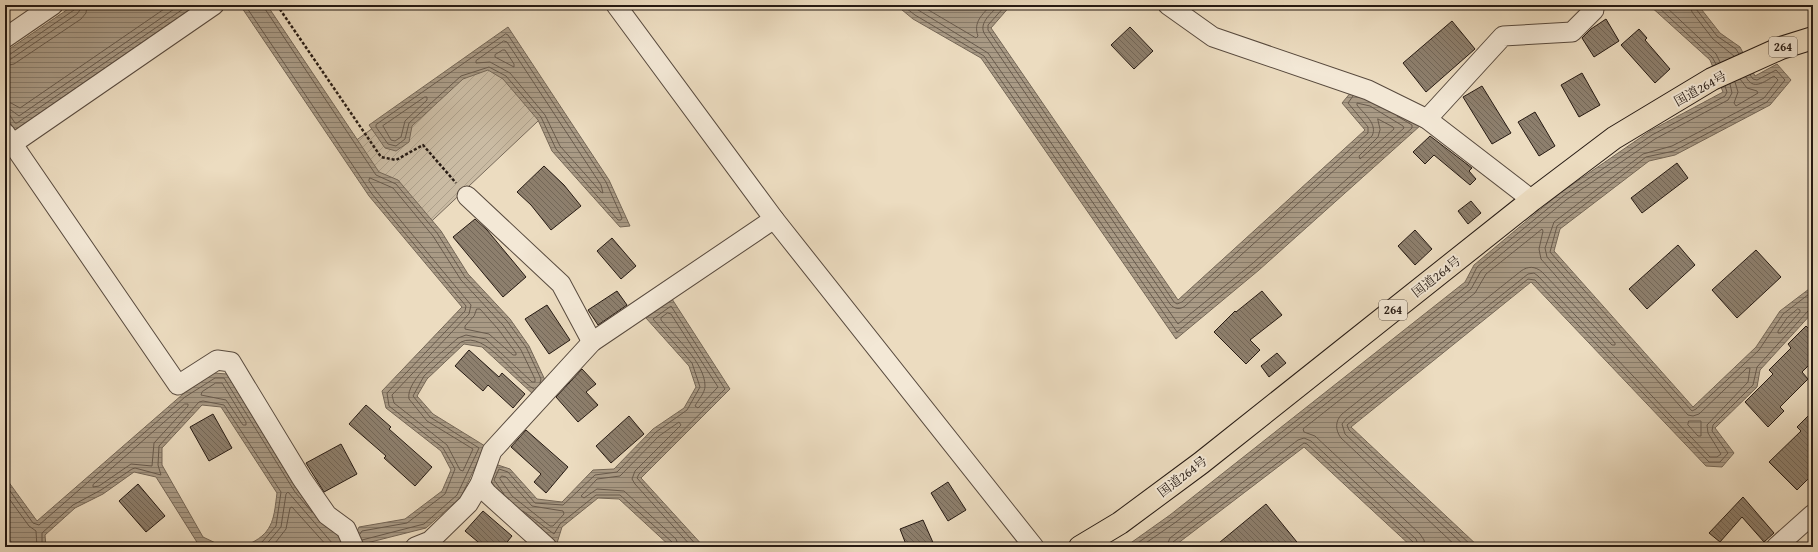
<svg xmlns="http://www.w3.org/2000/svg" width="1818" height="552" viewBox="0 0 1818 552" font-family="'Gentium Book Plus','Noto Serif JP',serif">
<defs>
<pattern id="garden-furrows" width="10" height="10" patternUnits="userSpaceOnUse"><rect width="10" height="10" fill="#cabba3"/><path d="M-1 1l2-2M0 10L10 0M9 11l2-2" fill="none" stroke="#ada08b"/></pattern>
<pattern id="water-rules" width="6" height="5" patternUnits="userSpaceOnUse"><rect width="6" height="5" fill="#a99a85"/><path d="M0 2.5h6" fill="none" stroke="#897d6c"/></pattern>
<pattern id="building-back-hatch" width="6" height="6" patternUnits="userSpaceOnUse"><rect width="6" height="6" fill="#8d7f6d"/><path d="M-1 5l2 2M0 0l6 6M5-1l2 2" fill="none" stroke="#736758"/></pattern>
</defs>
<rect width="100%" height="100%" fill="#ecdcc0"/>
<filter id="stains"><feTurbulence type="fractalNoise" baseFrequency=".005" numOctaves="4"/><feColorMatrix values="0 0 0 0 .2 0 0 0 0 .09 0 0 0 0 .02 0 0 0 .5 -.17"/></filter>
<radialGradient id="worn" r=".72"><stop offset=".6" stop-color="#630" stop-opacity="0"/><stop offset="1" stop-color="#630" stop-opacity=".3"/></radialGradient>
<!-- garden -->
<path fill="url(#garden-furrows)" stroke="#786a5b" d="M504,32L554,106L418,234L347,147Z"/>
<!-- water -->
<g fill="url(#water-rules)" stroke="#756757">
<path d="M74,5H196L15,130L5,115V52Z"/>
<path d="M240,5H267L379,172L398,180L441,231L468,274L510,319L529,346L545,380L534,395L482,347L464,344L427,379L417,396L433,414L485,446L461,497L426,528L351,547H252L251,543C274,532 274,516 277,493L221,407L202,405L162,448V465L203,537L224,547H200L156,477L134,472L103,494L75,508L45,535L46,547C37,547 26,549 18,547C0,543 5,492 5,477L37,521L183,394L214,373L227,374L298,490L340,538L355,536L359,527L405,519L442,491L451,470L441,451L386,408L382,391L462,307L369,196Z"/>
<path d="M896,5H1011L991,28L1178,300L1365,130L1342,103L1352,91L1421,125L1259,270L1176,339L981,58L913,19Z"/>
<path d="M1649,5H1698L1720,33L1740,47L1755,76L1777,64L1791,80L1770,105L1675,155L1649,161L1560,229L1554,251L1693,407L1756,347L1780,311L1813,286V312L1760,370L1757,387L1715,428L1734,453L1722,467L1706,466L1531,282L1351,427L1479,547H1412L1304,447L1173,547H1125L1170,515L1465,282L1474,265L1560,193L1650,131L1723,92L1710,60Z"/>
<path d="M508,27L609,180L630,226L620,227L552,151L538,120L503,79L488,70L463,79L412,126L409,142L396,151L385,148L369,125Z"/>
<path d="M672,299L730,389L641,478L704,547H671L619,499L598,498L562,527L557,543L505,502L490,480L495,464L510,469L537,499L562,502L593,470L614,469L653,429L684,408L696,387L689,366L646,318Z"/>
</g>
<g fill="none" stroke-linecap="round" stroke-linejoin="round">
<!-- shore -->
<g stroke="#685a4c" stroke-width="1">
<path d="M245,5L372,194L466,306L465,311L387,393L389,406L443,448L455,469L445,494L407,523L362,531L360,534"/>
<path d="M264,5L265,9L376,175L396,184L437,233L465,277L507,321L526,347L541,379L540,383"/>
<path d="M902,5L915,15L984,56L1177,332L1256,267L1412,128V125L1397,116"/>
<path d="M910,5L988,53L1178,324L1253,263L1404,128L1403,126L1370,106L1357,103V105C1364,114 1378,124 1372,136L1185,306C1180,310 1174,309 1170,304L984,33C979,22 992,13 999,5"/>
<path d="M920,5L976,38L978,36C973,22 982,15 991,5"/>
<path d="M1006,5L988,25V30L1174,302L1177,304L1182,302L1368,133V127L1348,103L1353,96"/>
<path d="M1656,5L1712,57L1716,64"/>
<path d="M1664,5L1716,54L1720,62"/>
<path d="M1690,5L1692,12L1713,39L1734,56"/>
<path d="M1695,5L1696,9L1717,36L1736,49L1739,54"/>
<path d="M506,34L508,35L606,182L622,218L621,220H618L556,149L541,117L506,76L489,67L461,76L409,123L405,139L396,146L388,144L376,127V125Z"/>
<path d="M504,41L507,42L601,185L603,193L601,192L560,146L545,115L510,73L490,62L476,63V61Z"/>
<path d="M503,50H505L514,64V67L495,57V55Z"/>
<path d="M5,55H9L74,10L76,5"/>
<path d="M5,60L11,59L77,14L80,10L81,5"/>
<path d="M5,66L14,64L81,19L86,13L87,5"/>
<path d="M1750,75L1753,79L1757,80L1776,70L1785,80L1767,102L1674,151L1646,157L1557,226L1550,252L1692,411L1696,409L1759,350L1783,314L1813,291"/>
<path d="M1735,82L1738,92L1734,103L1736,106L1758,93L1757,91L1747,88L1740,79"/>
<path d="M425,97H427V100L405,121L401,137L395,141L391,140L383,126Z"/>
<path d="M5,102L11,103L20,108L170,5"/>
<path d="M5,108L11,110L19,116L180,5"/>
<path d="M5,114H9L15,123H17L189,5"/>
<path d="M1378,119L1393,127L1394,129L1360,159L1359,156L1378,137L1380,130Z"/>
<path d="M370,178L393,188L433,236L461,280L503,325L521,350L535,379V382H532L486,339L466,335L458,338C445,350 405,380 409,399L427,421L473,449L463,471L460,470L447,445L394,403L392,395L469,314L471,305L376,191L369,181Z"/>
<path d="M477,309H480L498,329L516,353V355H513L489,334L465,329V326L474,316Z"/>
<path d="M1798,309L1800,310V312L1781,333H1778V331L1787,318Z"/>
<path d="M668,313L671,314L718,387L698,408L695,406C698,400 705,393 705,386C705,363 675,337 661,320V318Z"/>
<path d="M216,383H222L246,422V425H243L226,400L201,395L202,392Z"/>
<path d="M185,404H188V406L154,443L152,466L131,464L99,486L93,487V485Z"/>
<path d="M1689,421H1701V436H1698L1688,425Z"/>
<path d="M502,476L506,477L532,506L563,511L564,514L553,526H550L512,496L500,479Z"/>
<path d="M5,484L33,523L39,525L185,397L215,378H224L295,492L312,512"/>
<path d="M5,493L29,526L36,531L37,547"/>
<path d="M504,494L494,480L499,469L508,472L535,503L563,505L595,475L617,472L656,432L687,410L700,387L692,363L653,319L671,306L725,389L639,474L637,478L698,547"/>
<path d="M523,511L554,534L560,524L596,495H620L672,542L673,547"/>
<path d="M362,540L424,524L457,495L479,448L430,417L413,396L424,376L461,342C486,330 515,379 534,389"/>
<path d="M42,547V533L73,505L101,490L132,469L135,468L161,475L158,465L159,446L199,402L203,401L224,405L281,492L276,526L262,542L255,547"/>
<path d="M264,547L281,527L286,494L288,492L333,544L342,547"/>
<path d="M272,547L286,529L290,508L292,507L328,547"/>
<path d="M679,547L676,539L624,491L597,489L584,498L581,496L597,479L620,476L659,436L679,422L681,425L635,471L632,479L635,484L692,547"/>
<path d="M1132,547L1173,518L1468,285L1477,267L1563,196L1652,135L1725,96L1727,92L1725,86"/>
<path d="M1140,547L1176,522L1471,289L1481,271L1566,200L1655,139L1728,100L1732,93L1730,84"/>
<path d="M1166,547L1170,538L1298,440L1304,438L1311,441L1416,539L1419,547"/>
<path d="M1171,547L1173,542L1304,443L1307,444L1413,542L1414,547"/>
<path d="M1425,547L1424,540L1420,534L1315,436L1304,432L1303,429L1475,293L1486,274L1542,229L1543,231L1539,249L1541,259L1615,343V345H1612L1542,272C1535,266 1528,266 1521,271L1342,414C1335,421 1335,430 1341,438L1457,547"/>
<path d="M1466,547L1345,434L1342,424L1346,419L1528,274L1534,273L1538,276L1710,457H1717L1721,454L1708,433L1707,425L1748,382L1750,368H1747L1699,414L1693,416L1688,415L1547,257L1545,248L1554,222L1643,154L1672,146L1764,98L1778,80L1774,76C1764,82 1753,91 1746,77"/>
<path d="M1473,547L1349,430L1347,425L1528,279L1535,280L1709,462H1720L1728,453L1712,431L1713,425L1753,385L1757,367L1808,311L1813,309"/>
</g>
</g>
<!-- building -->
<g fill="url(#building-back-hatch)" stroke="#261a13">
<path d="M1606,19L1619,41L1594,57L1582,38L1591,29Z"/>
<path d="M1452,21L1475,49L1426,92L1403,63Z"/>
<path d="M1130,27L1153,51L1134,69L1111,45Z"/>
<path d="M1639,29L1647,38L1645,40L1670,69L1655,83L1621,45Z"/>
<path d="M1582,73L1600,105L1579,117L1561,85Z"/>
<path d="M1482,86L1511,133L1492,144L1463,97Z"/>
<path d="M1535,112L1555,146L1539,156L1518,122Z"/>
<path d="M1430,136L1472,168L1469,171L1476,179L1470,185L1434,155L1425,164L1413,152Z"/>
<path d="M1677,163L1688,178L1642,213L1631,198Z"/>
<path d="M544,166L564,185L581,206L551,230L531,205L517,192Z"/>
<path d="M1471,201L1481,213L1468,224L1458,211Z"/>
<path d="M475,219L487,230L526,277L503,297L453,237Z"/>
<path d="M1415,230L1432,249L1415,265L1398,246Z"/>
<path d="M612,238L636,266L621,279L597,251Z"/>
<path d="M1678,245L1695,265L1647,309L1629,289Z"/>
<path d="M1756,250L1781,277L1737,318L1712,290Z"/>
<path d="M617,291L627,305L598,325L588,310Z"/>
<path d="M1262,291L1282,315L1250,340L1260,350L1246,364L1214,332L1235,311L1236,312Z"/>
<path d="M547,305L570,340L549,354L525,319Z"/>
<path d="M1806,326L1813,333V361L1802,372L1808,379L1780,407L1784,411L1768,427L1745,402L1773,374L1769,370L1791,348L1788,344Z"/>
<path d="M469,350L499,377L502,373L525,394L513,408L488,385L483,391L455,366Z"/>
<path d="M1277,353L1286,363L1269,377L1261,366Z"/>
<path d="M582,369L596,384L586,392L598,405L578,422L556,397Z"/>
<path d="M366,405L391,427L389,429L432,467L415,486L384,458L386,456L349,424Z"/>
<path d="M1813,411V474L1797,490L1769,462L1801,431L1797,427Z"/>
<path d="M213,414L232,448L209,461L190,427Z"/>
<path d="M629,416L644,434L611,463L596,446Z"/>
<path d="M526,430L568,467L546,493L534,482L541,474L511,447Z"/>
<path d="M341,444L357,474L324,492L306,463Z"/>
<path d="M948,482L966,510L948,521L931,493Z"/>
<path d="M138,484L165,516L146,532L119,501Z"/>
<path d="M1743,497L1774,533L1764,542L1742,517L1720,542L1709,533Z"/>
<path d="M1266,504L1301,547H1214Z"/>
<path d="M483,511L512,536L503,547H484L465,531Z"/>
<path d="M923,520L935,547H907L900,529Z"/>
</g>
<g fill="none" stroke-linecap="round" stroke-linejoin="round">
<defs>
<g id="minor">
<path d="M616,5L774,219L1034,547"/>
<path d="M1168,5L1213,37L1368,90L1427,119L1532,200"/>
<path d="M5,38L53,5"/>
<path d="M1427,119L1503,36L1572,32L1594,10"/>
<path d="M5,133L178,385L217,360L231,362L302,479L327,515L346,529L354,547"/>
<path d="M5,149L214,5"/>
<path d="M467,196L561,284L592,342"/>
<path d="M480,484L487,493L547,547"/>
<path d="M415,547L430,541L468,504L480,484L492,451L592,342L774,219"/>
<path d="M1776,547L1813,514"/>
</g>
<path id="highway" d="M1080,547L1120,523L1201,463L1532,200L1614,138L1712,79L1781,48L1813,38"/>
</defs>
<!-- minor casing -->
<use href="#minor" stroke="#584a3e" stroke-width="21"/>
<!-- highway casing -->
<use href="#highway" stroke="#261a13" stroke-width="24"/>
<!-- path -->
<path stroke="#261a13" stroke-width="2.5" stroke-dasharray="3 2" stroke-linecap="butt" d="M277,5L381,157L396,160L423,145L456,183"/>
<!-- minor -->
<use href="#minor" stroke="#f3e8d6" stroke-width="19"/>
<!-- highway -->
<use href="#highway" stroke="#ecdcc0" stroke-width="22"/>
</g>
<g text-anchor="middle" stroke-width="4" stroke-linejoin="round" paint-order="stroke">
<!-- shield labels -->
<g fill="#f3e8d6" stroke="#64584e" stroke-width="1">
<rect x="1769" y="37" width="28" height="20" rx="3"/>
<rect x="1379" y="300" width="28" height="20" rx="3"/>
</g>
<g font-size="12" font-weight="bold" fill="#261a13">
<text x="1783" y="51">264</text>
<text x="1393" y="314">264</text>
</g>
<!-- street labels -->
<g font-size="13" fill="#261a13" stroke="#f3e8d6">
<text transform="translate(1700 88) rotate(-29)" y="5">国道264号</text>
<text transform="translate(1436 276) rotate(-38)" y="5">国道264号</text>
<text transform="translate(1182 476) rotate(-37)" y="5">国道264号</text>
</g>
</g>
<!-- margin -->
<rect width="1818" height="552" fill="none" stroke="#ecdcc0" stroke-width="20"/>
<rect x="6" y="6" width="1806" height="540" fill="none" stroke="#261a13" stroke-width="2"/>
<rect x="10" y="10" width="1798" height="532" fill="none" stroke="#261a13"/>
<rect width="100%" height="100%" filter="url(#stains)"/>
<rect width="100%" height="100%" fill="url(#worn)"/>
</svg>
